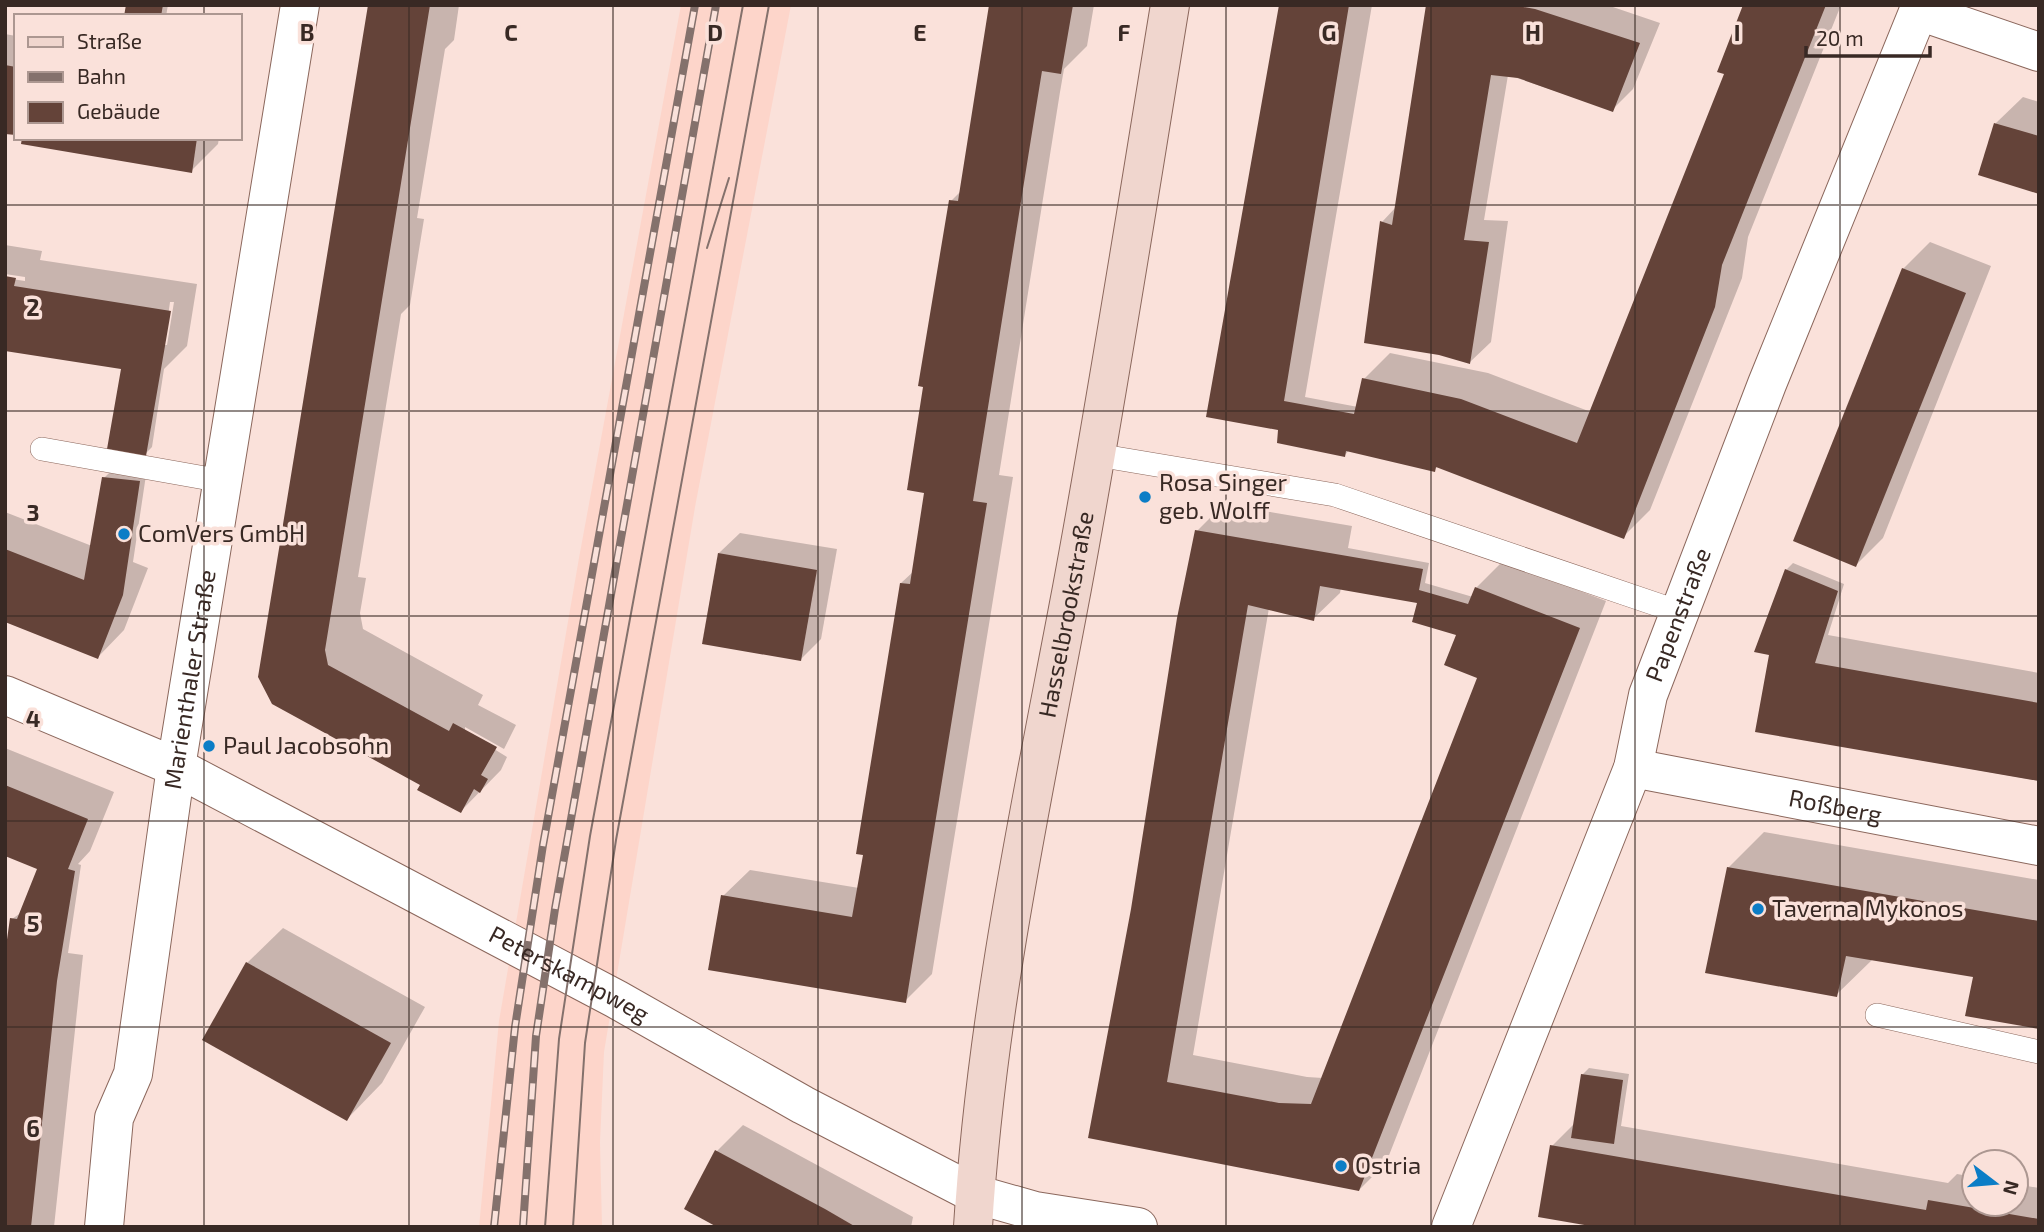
<svg xmlns="http://www.w3.org/2000/svg" width="2044" height="1232" viewBox="0 0 2044 1232" font-family="'Exo 2',sans-serif">
<rect width="100%" height="100%" fill="#fae1da"/>
<!-- built -->
<path fill="#fdd5ca" d="M681,5H791L695,507L604,1052L600,1142L602,1227H479L499,1021L579,558Z"/>
<!-- shadow -->
<g fill="#0003" fill-rule="evenodd">
<path d="M128,5H168L166,16H126Z"/>
<path d="M369,5H459L454,40L445,49L417,218L424,219L410,305L401,314L358,577L366,578L360,613L363,629L483,695L478,705L516,725L504,749L465,727V731L507,757L501,770L461,811L422,784L273,703Z"/>
<path d="M991,5H1094L1087,46L1064,69L1060,92L999,475L1013,477L932,974L905,1001L723,896L750,870L859,888L901,583L914,571L926,492L951,201L962,190Z"/>
<path d="M1281,5H1372L1305,397L1358,407L1364,379L1390,353L1488,373L1591,412L1726,73L1745,5H1841L1748,237L1742,278L1650,510L1623,537L1438,466L1434,470L1349,450L1345,455L1279,442Z"/>
<path d="M1428,5H1607L1660,23L1633,89L1612,110L1508,75L1484,220L1508,221L1491,342L1470,362L1382,222L1396,207Z"/>
<path d="M5,34L16,36V133L5,132Z"/>
<path d="M2023,97L2039,102V192L1980,174L1996,123Z"/>
<path d="M24,138H219L218,144L191,171Z"/>
<path d="M1930,242L1991,266L1883,538L1856,565L1903,269Z"/>
<path d="M5,245L42,251L40,260L197,284L187,346L164,369L152,447L145,454L123,367L7,349L5,278L25,281V277L5,274ZM170,302H174L167,345H164Z"/>
<path d="M111,471L146,475L133,562L148,568L124,630L98,657L5,620V512L92,546L104,478Z"/>
<path d="M1224,504L1352,526L1348,548L1429,563L1425,583L1473,597L1476,588L1503,561L1606,601L1386,1163L1359,1190L1090,1137L1133,910L1197,531ZM1341,588L1419,602L1461,628L1479,677L1323,1078L1307,1077L1193,1055L1269,608L1313,619L1340,593Z"/>
<path d="M740,533L837,549L821,639L801,659L719,553Z"/>
<path d="M1793,563L1844,584L1828,635L2039,673V781L1757,731L1786,570Z"/>
<path d="M5,748L114,792L90,851L78,864L81,865L68,953L83,955L54,1227H5L12,919L22,912L39,868L5,854Z"/>
<path d="M1764,832L2039,880V1028L1976,976L1873,959L1836,995L1728,868Z"/>
<path d="M283,928L425,1007L382,1083L347,1119L247,963Z"/>
<path d="M1589,1068L1629,1074L1621,1126L1948,1183L1957,1174L1974,1177V1204H2016V1184L2039,1188V1227H1607L1552,1146L1575,1123L1582,1075Z"/>
<path d="M743,1125L913,1217L911,1227H720L717,1151Z"/>
</g>
<!-- building -->
<g fill="#644339" fill-rule="evenodd">
<path d="M126,5H163L161,16H124Z"/>
<path d="M368,5H430L325,650L328,665L449,731L453,723L497,747L481,775L488,779L480,793L474,789L461,813L417,790L420,785L272,704L258,677Z"/>
<path d="M989,5H1073L1061,74L1042,71L1034,120L973,501L987,503L906,1003L708,970L721,895L852,917L863,855L856,854L900,583L910,584L924,493L907,490L923,387L918,386L949,200L958,201Z"/>
<path d="M1279,5H1349L1284,401L1354,414L1362,378L1461,399L1577,443L1724,74L1717,72L1743,5H1826L1722,265L1715,307L1624,539L1436,467L1435,472L1346,451L1345,457L1277,443L1278,430L1206,417Z"/>
<path d="M1426,5H1512L1535,9L1640,43L1613,112L1518,78L1491,75L1464,240L1489,242L1470,364L1439,355L1364,343L1380,221L1392,225Z"/>
<path d="M5,65L16,67V135L5,134Z"/>
<path d="M1994,123L2039,136V194L1978,175Z"/>
<path d="M22,138H197L192,173L21,144Z"/>
<path d="M1902,268L1966,293L1856,567L1793,541Z"/>
<path d="M5,276L16,278L14,286L171,311L146,456L107,449L121,369L5,351Z"/>
<path d="M102,477L140,481L123,595L98,659L5,622V549L84,580Z"/>
<path d="M1195,530L1423,569L1419,590L1468,604L1475,587L1580,628L1359,1191L1088,1138L1131,909L1177,618ZM1320,586L1417,603L1412,622L1456,635L1444,665L1477,678L1311,1104L1279,1103L1167,1082L1248,605L1314,621Z"/>
<path d="M718,553L817,570L801,661L702,644Z"/>
<path d="M1785,569L1838,591L1815,663L2039,703V781L1755,732L1769,655L1754,652Z"/>
<path d="M5,785L88,819L68,869L75,871L57,981L31,1227H5V954L10,918L17,919L37,869L5,856Z"/>
<path d="M1727,867L2039,921V1029L1965,1016L1973,977L1846,956L1837,997L1705,973Z"/>
<path d="M246,962L391,1043L347,1121L202,1040Z"/>
<path d="M1581,1074L1623,1080L1614,1144L1571,1138Z"/>
<path d="M1550,1145L1926,1210L1928,1200L2039,1219V1227H1596L1538,1217Z"/>
<path d="M715,1150L825,1209L856,1227H717L684,1209Z"/>
</g>
<g fill="none" stroke-linecap="round" stroke-linejoin="round">
<defs>
<g id="lane">
<path d="M42,449L222,481"/>
<path d="M1097,455L1335,495L1679,612"/>
<path d="M1877,1015L2039,1052"/>
</g>
<g id="street">
<path d="M1919,11L2039,52"/>
<path id="s1" d="M5,695L176,767L616,999L803,1105L975,1194L1035,1211L1138,1227"/>
<path id="s2" d="M1633,768L2039,846"/>
<path id="s3" d="M104,1227L114,1118L133,1074L176,767L300,5"/>
<path id="s4" d="M1451,1227L1633,768L1648,695L1767,384L1921,5"/>
</g>
<g id="secondary">
<path id="s5" d="M973,1227C986,1012 1032,800 1072,588C1108,394 1138,200 1170,5"/>
</g>
</defs>
<!-- lane casing -->
<use href="#lane" stroke="#8b675c" stroke-width="24"/>
<!-- street casing -->
<use href="#street" stroke="#8b675c" stroke-width="40"/>
<!-- secondary casing -->
<use href="#secondary" stroke="#8b675c" stroke-width="40"/>
<!-- lane -->
<use href="#lane" stroke="#fff" stroke-width="23"/>
<!-- street -->
<use href="#street" stroke="#fff" stroke-width="38"/>
<!-- secondary -->
<use href="#secondary" stroke="#f0d6ce" stroke-width="38"/>
<!-- tram -->
<g stroke="#84716c" stroke-width="2">
<path d="M707,248L729,178"/>
<path d="M545,1227L559,1039L590,836L743,5"/>
<path d="M573,1227L585,1043L616,840L769,5"/>
</g>
<defs>
<g id="rail">
<path d="M494,1227L515,1027L543,845L695,5"/>
<path d="M523,1227L536,1036L555,909L716,5"/>
</g>
</defs>
<!-- rail casing -->
<use href="#rail" stroke="#84716c" stroke-width="8"/>
<!-- rail -->
<use href="#rail" stroke="#fae1da" stroke-width="5" stroke-dasharray="16" stroke-linecap="butt"/>
</g>
<!-- grid -->
<path fill="none" stroke="#382924" stroke-width="2" stroke-opacity="0.55" d="M204,5V16M409,5V1227M613,5V1227M818,5V1227M1022,5V1227M1226,5V1227M1431,5V1227M1635,5V1227M1840,5V1227M204,138V1227M5,205H2039M5,411H2039M5,616H2039M5,821H2039M5,1027H2039"/>
<!-- markers -->
<g fill="#0b7dc6" stroke="#fae1da" stroke-width="2.5">
<circle cx="1145" cy="497" r="7"/>
<circle cx="124" cy="534" r="7"/>
<circle cx="209" cy="746" r="7"/>
<circle cx="1758" cy="909" r="7"/>
<circle cx="1341" cy="1166" r="7"/>
</g>
<g text-anchor="middle" stroke-width="7" stroke-linejoin="round" paint-order="stroke">
<!-- poi labels -->
<g font-size="24" fill="#382924" stroke="#fae1da" text-anchor="start">
<text x="1159" y="491">Rosa Singer<tspan x="1159" dy="28">geb. Wolff</tspan></text>
<text x="138" y="542">ComVers GmbH</text>
<text x="223" y="754">Paul Jacobsohn</text>
<text x="1772" y="917">Taverna Mykonos</text>
<text x="1355" y="1174">Ostria</text>
</g>
<!-- street labels -->
<g font-size="24" fill="#382924" stroke="#fae1da">
<text dy="8" stroke="none"><textPath href="#s4" startOffset="654">Papenstraße</textPath></text>
<text dy="8" stroke="none"><textPath href="#s5" startOffset="620">Hasselbrookstraße</textPath></text>
<text dy="8" stroke="none"><textPath href="#s3" startOffset="556">Marienthaler Straße</textPath></text>
<text dy="8" stroke="none"><textPath href="#s2" startOffset="206">Roßberg</textPath></text>
<text dy="8" stroke="none"><textPath href="#s1" startOffset="630">Peterskampweg</textPath></text>
</g>
</g>
<g font-size="23" text-anchor="middle" font-weight="bold" fill="#382924" stroke="#fae1da" stroke-width="7" stroke-linejoin="round" paint-order="stroke">
<text x="307" y="41">B</text>
<text x="511" y="41">C</text>
<text x="715" y="41">D</text>
<text x="920" y="41">E</text>
<text x="1124" y="41">F</text>
<text x="1329" y="41">G</text>
<text x="1533" y="41">H</text>
<text x="1737" y="41">I</text>
<text x="33" y="316">2</text>
<text x="33" y="521">3</text>
<text x="33" y="727">4</text>
<text x="33" y="932">5</text>
<text x="33" y="1137">6</text>
</g>
<!-- border -->
<rect width="2044" height="1232" fill="none" stroke="#382924" stroke-width="14"/>
<!-- legend -->
<rect x="14" y="14" width="228" height="126" fill="#fae1da" stroke="#ac9791" stroke-width="2"/>
<rect x="28" y="37" width="35" height="10" fill="#f0d6ce" stroke="#ac9791" stroke-width="2"/>
<text x="77" y="49" font-size="21" fill="#382924">Straße</text>
<rect x="28" y="72" width="35" height="10" fill="#84716c" stroke="#ac9791" stroke-width="2"/>
<text x="77" y="84" font-size="21" fill="#382924">Bahn</text>
<rect x="28" y="102" width="35" height="21" fill="#644339" stroke="#ac9791" stroke-width="2"/>
<text x="77" y="119" font-size="21" fill="#382924">Gebäude</text>
<!-- north arrow -->
<g transform="translate(1995 1183) rotate(106)"><circle r="33" fill="#fae1da" stroke="#ac9791" stroke-width="2"/>
<path d="M0-5L12 26L0 18L-12 26Z" fill="#0b7dc6"/>
<text y="-10" font-size="19" font-weight="bold" text-anchor="middle" fill="#382924">N</text>
</g>
<!-- scale -->
<path d="M1806 46v10h124v-10" fill="none" stroke="#382924" stroke-width="3.5"/>
<text x="1816" y="46" font-size="21" fill="#382924" stroke="#fae1da" stroke-width="5" paint-order="stroke">20 m</text>
</svg>
